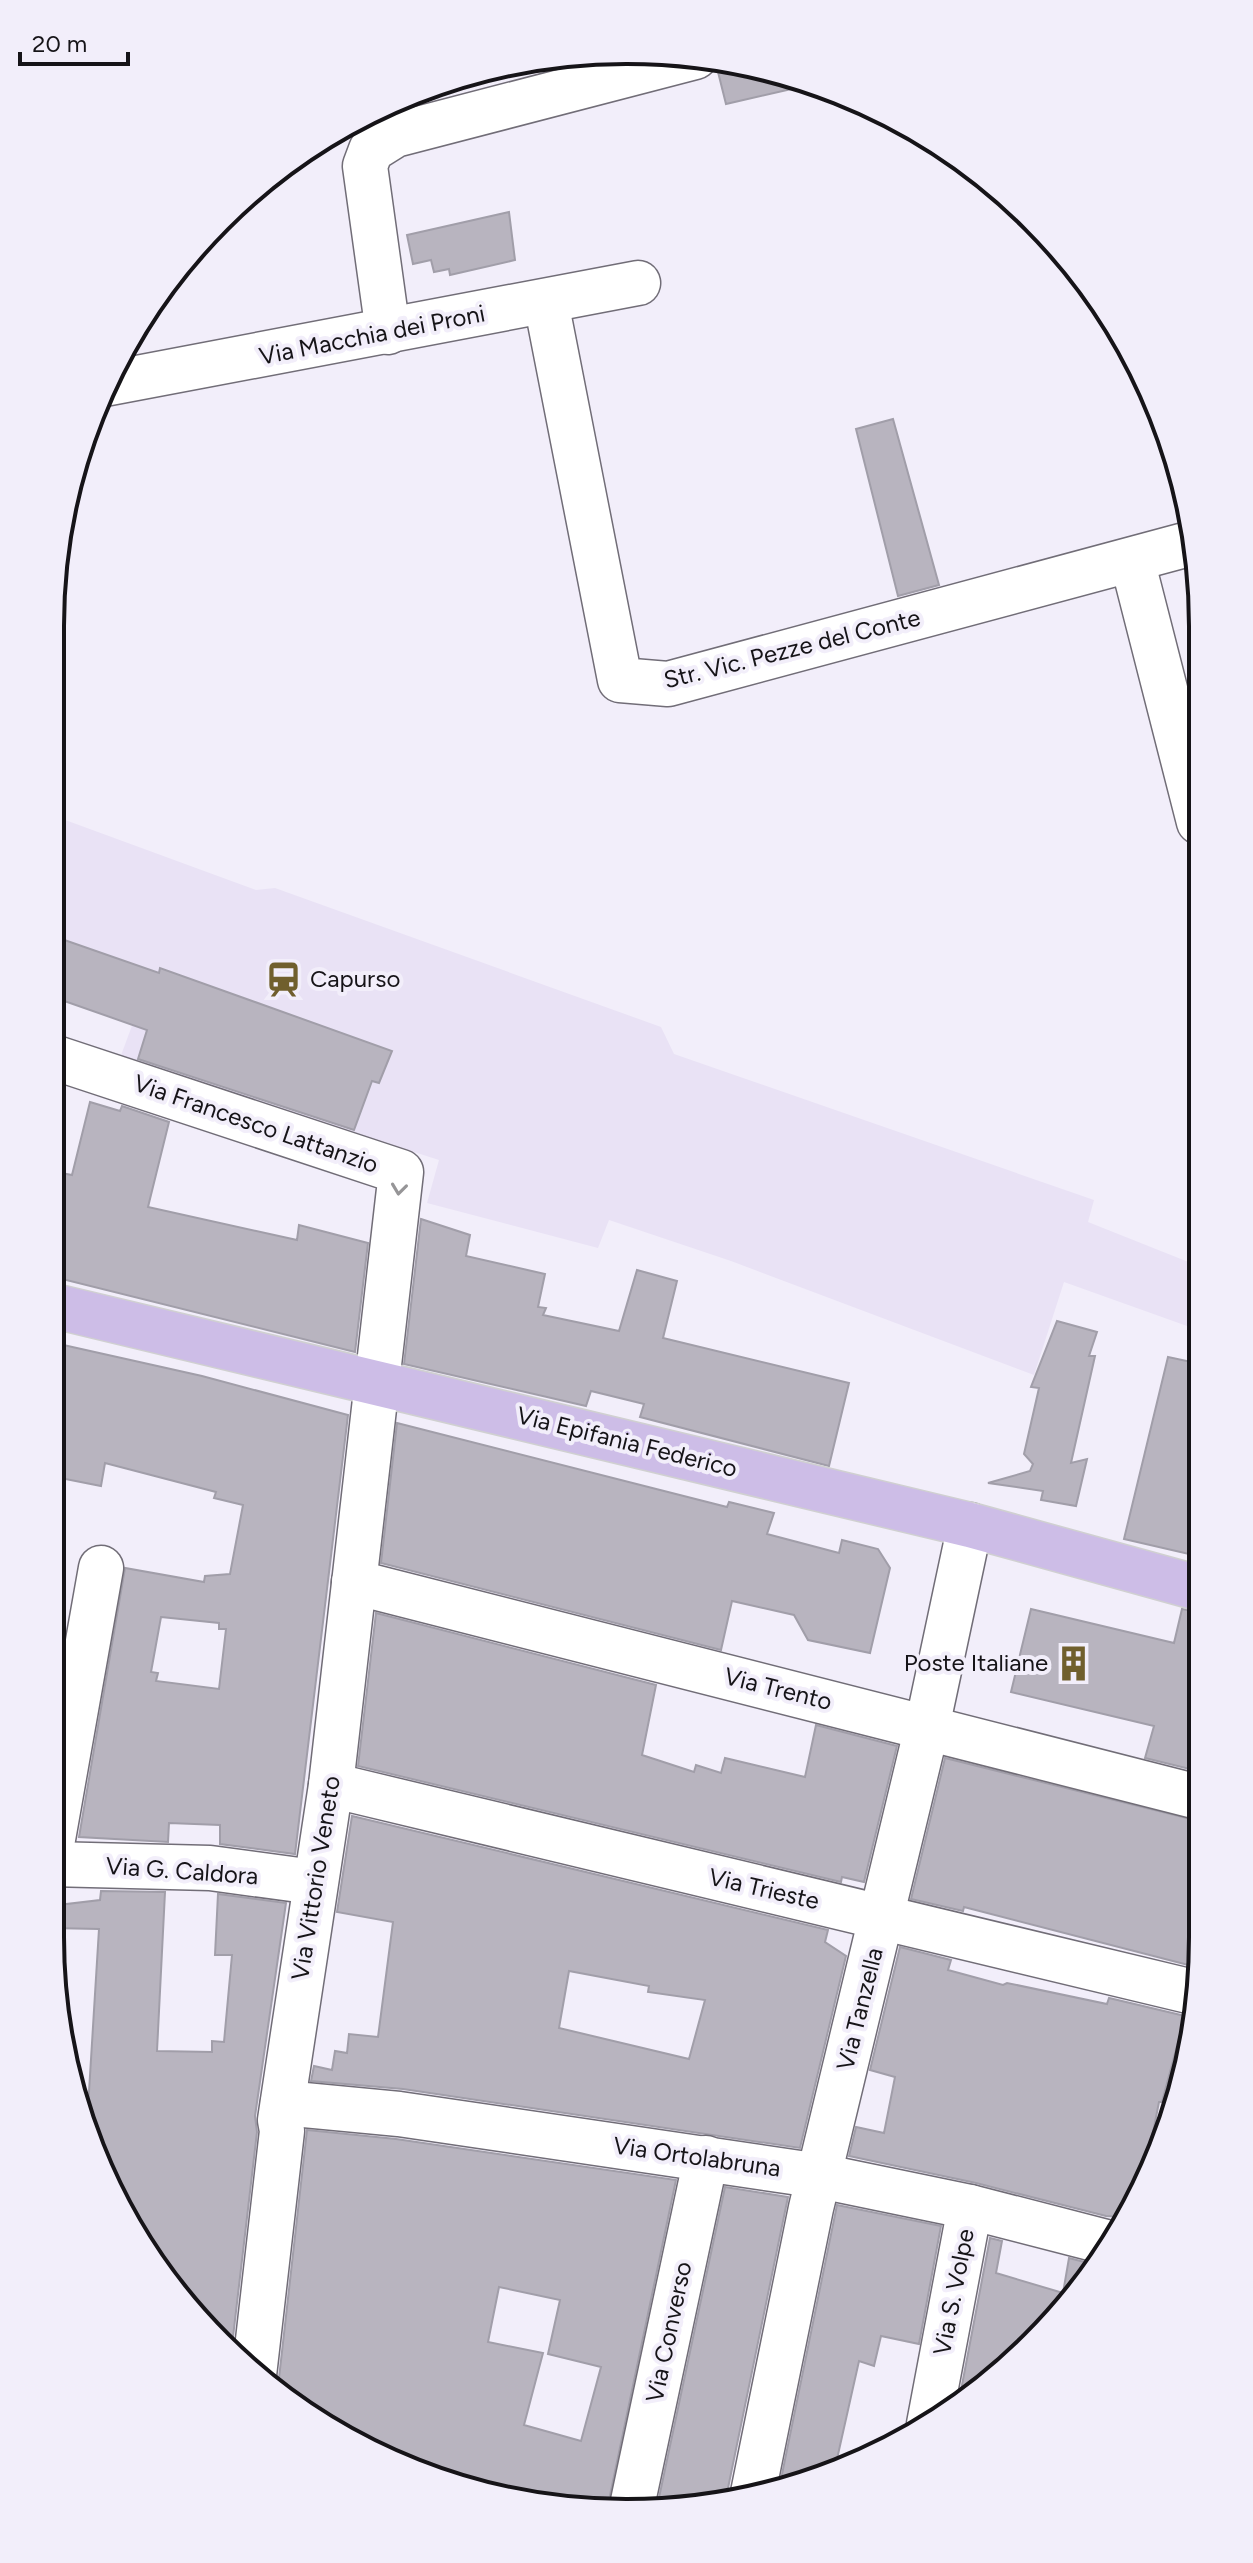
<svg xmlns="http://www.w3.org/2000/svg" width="1253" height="2563" viewBox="0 0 1253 2563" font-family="Figtree,sans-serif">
<rect width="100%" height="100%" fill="#f2eefa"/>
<!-- built -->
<path fill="#e9e2f5" d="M57,817L256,890L275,888L661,1027L674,1054L1094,1200L1088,1222L1201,1267V1331L1064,1282L1034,1375L731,1261L609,1220L598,1248L427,1203L439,1160L120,1058L133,1023L50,991V834L59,836Z"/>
<!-- building -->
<g fill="#b8b4bf" stroke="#a19ea9" stroke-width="2" fill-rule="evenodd">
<path d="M739,61L813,84L726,104L717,68Z"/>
<path d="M509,212L515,260L450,275L449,269L434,272L431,260L413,264L407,235Z"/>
<path d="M893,419L939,585L898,596L856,429Z"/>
<path d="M50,935L159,973L160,968L392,1051L379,1083L372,1081L354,1130L138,1059L147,1030L50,996Z"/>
<path d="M90,1102L120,1111L122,1106L169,1122L148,1207L297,1240L299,1225L368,1243L355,1352L50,1276V1171L72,1175Z"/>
<path d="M421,1219L470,1235L466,1256L545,1274L538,1307L546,1308L543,1315L619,1331L637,1270L677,1281L663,1338L849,1383L829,1466L640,1417L644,1404L591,1391L586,1406L404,1364Z"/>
<path d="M1057,1321L1097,1332L1089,1356H1095L1071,1463L1087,1459L1076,1506L1041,1500L1043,1491L988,1483L1030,1471L1033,1464L1024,1454L1039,1388L1031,1387Z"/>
<path d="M50,1342L202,1376L348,1415L295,1854L220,1844V1825L169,1823L168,1842L79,1837L125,1568L204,1582L205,1576L230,1574L243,1505L214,1498L216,1492L105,1463L101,1486L50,1476ZM161,1617L219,1623V1629H226L219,1689L156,1681L158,1673L151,1672Z"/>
<path d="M1168,1357L1201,1364L1202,1557L1124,1539Z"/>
<path d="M397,1423L727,1507L729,1502L774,1513L767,1534L839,1553L842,1540L878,1549L890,1568L870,1653L808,1640L794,1615L732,1601L721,1650L381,1563Z"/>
<path d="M1031,1609L1174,1643L1182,1609L1202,1613V1772L1145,1758L1154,1726L1011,1692Z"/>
<path d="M376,1613L656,1685L642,1755L694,1772L696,1765L721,1773L725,1758L805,1777L816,1725L897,1746L864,1882L842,1877L841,1882L358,1766Z"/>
<path d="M945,1758L1203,1822V1937L1196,1967L964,1907L963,1911L911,1899Z"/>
<path d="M352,1816L828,1930L825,1942L846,1956L800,2148L403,2089L311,2081L314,2066L332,2070L335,2051L347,2053L349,2034L378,2037L393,1922L337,1912ZM569,1971L649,1986L648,1992L705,2000L689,2059L559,2028Z"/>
<path d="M101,1891L165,1892L157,2051L212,2052V2041L224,2042L232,1955H215L218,1894L286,1903L255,2116L257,2132L231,2354L169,2288L81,2122L78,2108H88L99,1929L50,1928V1906L100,1900Z"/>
<path d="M900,1947L951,1960L948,1970L1003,1985L1007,1983L1107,2004L1109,1998L1185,2016L1162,2102H1159L1143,2183L1122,2217L1106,2216L976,2183L849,2156L856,2127L884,2133L895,2077L870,2070Z"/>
<path d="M307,2130L396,2139L676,2180L608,2505L514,2502L338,2436L274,2390L279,2378ZM499,2287L560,2300L548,2354L601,2367L581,2441L524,2425L543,2353L488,2342Z"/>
<path d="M725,2187L788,2197L728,2488L729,2500L701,2508L657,2507Z"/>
<path d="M837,2205L941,2226L919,2344L881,2336L874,2366L859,2361L835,2468L780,2484Z"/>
<path d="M990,2238L1002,2241L996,2273L1063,2293L1069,2258L1092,2264L1060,2317L977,2394L958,2406Z"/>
</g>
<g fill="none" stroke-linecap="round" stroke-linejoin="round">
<defs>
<g id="minor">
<path d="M546,302L620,680L668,684L1196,542"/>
<path d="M388,332L365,166L371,150L395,135L695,57"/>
<path d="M105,384L638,283"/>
<path d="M1132,560L1199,822"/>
<path d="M50,1056L401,1172L331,1785L280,2120L282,2131L254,2375"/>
<path d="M354,1582L1202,1798"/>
<path d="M331,1785L1197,1993"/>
<path d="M50,1856L101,1568"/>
<path d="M50,1864L210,1868L314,1882"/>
<path d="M283,2103L399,2114L820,2176L970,2207L1106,2242"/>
<path d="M929,2424L970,2207"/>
<path d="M753,2493L811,2208L927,1727L970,1525"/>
<path d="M632,2506L706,2158"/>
</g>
<path id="major" d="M50,1305L970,1525L1202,1589"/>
</defs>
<!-- minor casing -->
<use href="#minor" stroke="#716d77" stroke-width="47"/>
<!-- major casing -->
<use href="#major" stroke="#d0d0d1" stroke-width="47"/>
<!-- minor -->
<use href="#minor" stroke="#fff" stroke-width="44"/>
<!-- major -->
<use href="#major" stroke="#cdbde7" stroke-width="44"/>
</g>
<!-- one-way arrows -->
<defs><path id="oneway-chevron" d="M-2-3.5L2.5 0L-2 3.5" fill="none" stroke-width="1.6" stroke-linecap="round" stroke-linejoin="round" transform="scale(2)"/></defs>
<use stroke="#969597" href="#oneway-chevron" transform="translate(399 1189) rotate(97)"/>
<!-- icons -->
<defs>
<symbol id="station-bare" viewBox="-9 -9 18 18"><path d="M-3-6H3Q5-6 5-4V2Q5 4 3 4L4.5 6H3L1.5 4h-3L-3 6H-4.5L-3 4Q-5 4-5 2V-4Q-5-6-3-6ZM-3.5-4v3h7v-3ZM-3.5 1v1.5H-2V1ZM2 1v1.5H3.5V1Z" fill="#705f2d" stroke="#f2eefa" stroke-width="2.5" paint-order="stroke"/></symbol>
<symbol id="building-bare" viewBox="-9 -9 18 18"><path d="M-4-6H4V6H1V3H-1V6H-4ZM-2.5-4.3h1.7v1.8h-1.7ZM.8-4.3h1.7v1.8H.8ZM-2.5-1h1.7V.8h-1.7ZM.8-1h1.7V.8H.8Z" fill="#705f2d" stroke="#f2eefa" stroke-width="2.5" paint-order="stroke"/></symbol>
</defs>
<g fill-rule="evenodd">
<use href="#station-bare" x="258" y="954" width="51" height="51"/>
<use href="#building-bare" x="1048" y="1638" width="51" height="51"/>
</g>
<g text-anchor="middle" stroke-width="8" stroke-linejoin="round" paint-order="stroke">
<!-- street labels -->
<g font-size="24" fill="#161418" stroke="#f2eefa">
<text transform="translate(372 335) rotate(-11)" y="8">Via Macchia dei Proni</text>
<text transform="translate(792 649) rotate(-14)" y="8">Str. Vic. Pezze del Conte</text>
<text transform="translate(256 1124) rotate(19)" y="8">Via Francesco Lattanzio</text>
<text transform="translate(627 1442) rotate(14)" y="8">Via Epifania Federico</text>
<text transform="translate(778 1689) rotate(14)" y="8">Via Trento</text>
<text transform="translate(182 1871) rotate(4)" y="8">Via G. Caldora</text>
<text transform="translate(316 1878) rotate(-81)" y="8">Via Vittorio Veneto</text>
<text transform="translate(764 1889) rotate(13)" y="8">Via Trieste</text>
<text transform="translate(860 2009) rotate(-76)" y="8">Via Tanzella</text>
<text transform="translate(697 2157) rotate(8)" y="8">Via Ortolabruna</text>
<text transform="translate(954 2292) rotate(-79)" y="8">Via S. Volpe</text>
<text transform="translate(669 2332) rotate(-78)" y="8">Via Converso</text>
</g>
<!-- poi labels -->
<g font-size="24" fill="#161418" stroke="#f2eefa" text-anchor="start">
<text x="310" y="987">Capurso</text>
<text x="1048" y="1671" text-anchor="end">Poste Italiane</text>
</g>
</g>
<!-- crop -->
<path d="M0 0H1253V2563H0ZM626 64H627A562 562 0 0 1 1189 626V1937A562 562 0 0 1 627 2499H626A562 562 0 0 1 64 1937V626A562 562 0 0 1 626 64Z" fill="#f2eefa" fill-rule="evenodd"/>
<path fill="none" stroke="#161418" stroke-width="4" d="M626 64H627A562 562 0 0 1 1189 626V1937A562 562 0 0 1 627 2499H626A562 562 0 0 1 64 1937V626A562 562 0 0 1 626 64Z"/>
<!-- scale -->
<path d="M20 52v12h108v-12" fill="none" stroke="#161418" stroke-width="4"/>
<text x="32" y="52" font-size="24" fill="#161418" stroke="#f2eefa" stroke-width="6" paint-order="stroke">20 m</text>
</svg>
